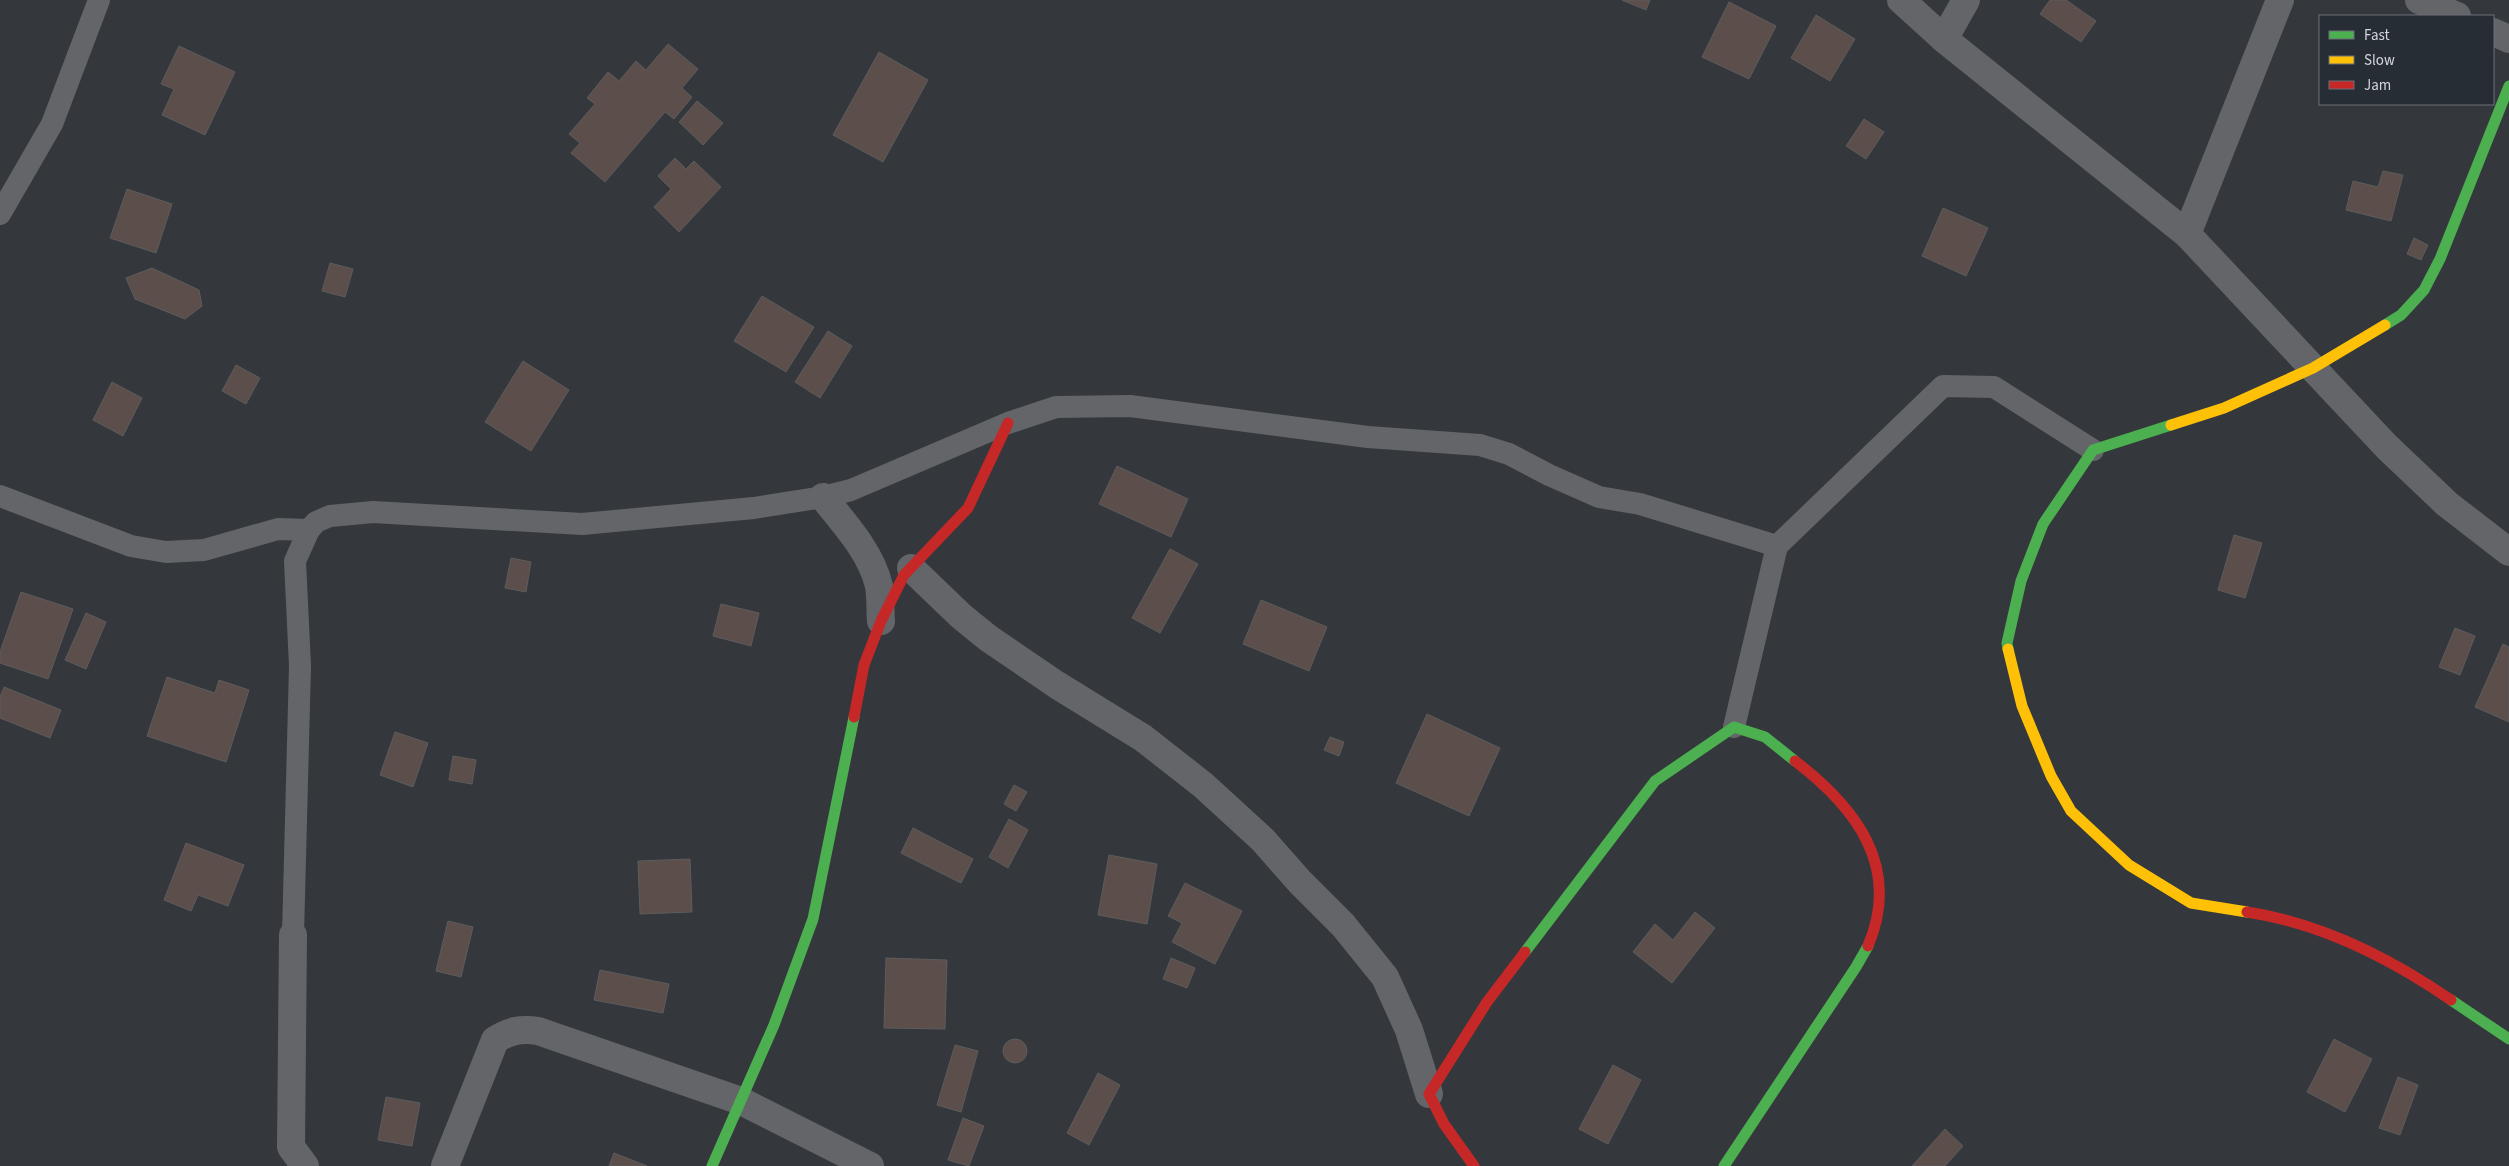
<svg xmlns="http://www.w3.org/2000/svg" width="2509" height="1166" viewBox="0 0 2509 1166" font-family="'Source Sans 3',sans-serif">
<rect width="100%" height="100%" fill="#34383c"/>
<!-- building -->
<g fill="#5c4e4b" stroke="#5d5c5d">
<path d="M1622,0H1650L1646,10Z"/>
<path d="M2050,0H2066L2096,21L2081,42L2040,14Z"/>
<path d="M1729,2L1776,26L1749,79L1702,57Z"/>
<path d="M1816,15L1855,39L1830,81L1791,58Z"/>
<path d="M668,44L698,69L682,88L692,97L674,119L665,112L605,182L571,153L580,143L569,134L595,104L587,98L608,72L619,81L636,61L646,70Z"/>
<path d="M179,46L235,72L205,135L162,115L174,89L161,84Z"/>
<path d="M879,52L928,80L883,162L833,135Z"/>
<path d="M697,101L723,123L703,145L679,122Z"/>
<path d="M1864,119L1884,132L1866,159L1846,146Z"/>
<path d="M675,158L686,169L694,161L721,187L679,232L654,207L671,189L658,176Z"/>
<path d="M2383,171L2403,175L2391,221L2346,210L2353,181L2378,187Z"/>
<path d="M127,189L172,204L156,253L110,238Z"/>
<path d="M1943,208L1988,228L1966,276L1922,256Z"/>
<path d="M2414,238L2428,245L2421,260L2407,254Z"/>
<path d="M330,263L353,269L345,297L322,291Z"/>
<path d="M152,268L199,290L202,306L185,319L135,299L126,278Z"/>
<path d="M762,296L814,327L786,372L734,341Z"/>
<path d="M828,331L852,346L820,398L795,382Z"/>
<path d="M523,361L569,390L531,451L485,422Z"/>
<path d="M236,365L260,378L246,404L222,391Z"/>
<path d="M112,382L142,398L123,436L93,420Z"/>
<path d="M1117,466L1188,499L1171,537L1099,504Z"/>
<path d="M2234,535L2262,543L2245,598L2218,590Z"/>
<path d="M1170,549L1198,564L1160,633L1132,618Z"/>
<path d="M511,558L531,562L526,592L505,588Z"/>
<path d="M21,592L73,609L48,679L0,663V652Z"/>
<path d="M1261,600L1327,627L1309,671L1243,644Z"/>
<path d="M721,604L759,613L751,646L713,636Z"/>
<path d="M86,613L106,622L86,669L65,660Z"/>
<path d="M2455,628L2475,636L2460,675L2439,667Z"/>
<path d="M2503,644L2509,647V722L2475,707Z"/>
<path d="M167,677L215,693L219,680L249,690L226,762L147,736Z"/>
<path d="M4,687L61,710L50,738L0,718V697Z"/>
<path d="M1427,714L1500,748L1469,816L1396,783Z"/>
<path d="M395,732L428,743L413,787L380,775Z"/>
<path d="M1330,737L1344,742L1339,756L1324,750Z"/>
<path d="M453,756L476,760L472,784L449,780Z"/>
<path d="M1014,785L1027,792L1016,811L1004,804Z"/>
<path d="M1009,819L1028,830L1008,868L989,857Z"/>
<path d="M913,828L973,859L961,883L901,853Z"/>
<path d="M186,843L244,865L228,906L198,895L191,911L164,900Z"/>
<path d="M1109,855L1157,864L1147,924L1098,915Z"/>
<path d="M690,859L692,912L640,914L638,861Z"/>
<path d="M1185,883L1242,911L1215,964L1172,942L1182,923L1168,916Z"/>
<path d="M1695,912L1715,928L1672,983L1633,952L1655,924L1673,940Z"/>
<path d="M448,921L473,927L461,977L436,971Z"/>
<path d="M886,958L947,960L945,1029L884,1028Z"/>
<path d="M1171,958L1195,968L1187,988L1163,979Z"/>
<path d="M600,970L669,984L663,1013L594,1000Z"/>
<path d="M2334,1039L2372,1059L2345,1112L2307,1092Z"/>
<circle cx="1015" cy="1051" r="12"/>
<path d="M955,1045L978,1051L961,1112L937,1105Z"/>
<path d="M1613,1065L1641,1080L1608,1144L1579,1129Z"/>
<path d="M1098,1073L1120,1085L1089,1145L1067,1133Z"/>
<path d="M2398,1077L2418,1085L2400,1135L2379,1128Z"/>
<path d="M386,1097L420,1103L412,1146L378,1140Z"/>
<path d="M963,1118L984,1126L969,1166L948,1160Z"/>
<path d="M1945,1129L1963,1146L1945,1166H1912Z"/>
<path d="M614,1153L647,1166H609Z"/>
</g>
<g fill="none" stroke-linecap="round" stroke-linejoin="round">
<!-- lane -->
<g stroke="#636569" stroke-width="22">
<path d="M0,214L52,124L99,0"/>
<path d="M0,496L131,546L166,552L204,550L278,529L309,530"/>
<path d="M1734,727L1777,546"/>
<path d="M293,935L300,666L295,561L309,530L316,522L330,516L373,512L582,524L754,508L823,497L851,490L1008,423L1056,407L1130,406L1368,437L1480,445L1509,454L1549,475L1599,497L1640,504L1777,546L1943,386L1994,387L2093,450"/>
</g>
<!-- street -->
<g stroke="#636569" stroke-width="28">
<path d="M1901,0L1944,39L2187,234L2387,447L2447,504L2509,552"/>
<path d="M2419,0L2457,16"/>
<path d="M2493,32L2509,39"/>
<path d="M1944,39L1966,0"/>
<path d="M2187,234L2280,0"/>
<path d="M823,497C844,523 871,552 879,586C881,597 880,610 881,621"/>
<path d="M911,568L961,616L988,638L1057,685L1143,738L1203,785L1263,840L1300,882L1343,925L1385,977L1409,1030L1429,1094"/>
<path d="M293,935L291,1147L305,1166"/>
<path d="M445,1166L495,1040C509,1031 521,1028 538,1031L741,1101L870,1166"/>
</g>
<!-- fast -->
<g stroke="#4caf50" stroke-width="11">
<path d="M2385,325L2401,315L2424,290L2440,259L2509,86"/>
<path d="M2008,649L2007,643L2021,581L2043,524L2093,450L2171,425"/>
<path d="M1525,952L1655,781L1734,727L1765,737L1795,761"/>
<path d="M2451,1000L2509,1039"/>
<path d="M712,1166L774,1025L813,919L854,717"/>
<path d="M1724,1166L1856,967L1868,946"/>
</g>
<!-- slow -->
<g stroke="#ffc107" stroke-width="11">
<path d="M2171,425L2224,408L2313,368L2385,325"/>
<path d="M2008,649L2022,706L2051,776L2071,811L2129,865L2191,903L2247,912"/>
</g>
<!-- jam -->
<g stroke="#c62828" stroke-width="11">
<path d="M854,717L864,665L881,621L904,575L968,508L1008,423"/>
<path d="M1795,761C1855,807 1902,866 1868,946"/>
<path d="M2247,912C2321,923 2390,958 2451,1000"/>
<path d="M1474,1166L1444,1124L1429,1094L1487,1002L1525,952"/>
</g>
</g>
<!-- legend -->
<rect x="2319" y="15" width="175" height="90" fill="#272d35" stroke="#6c7178"/>
<rect x="2329" y="31" width="25" height="8" fill="#4caf50" stroke="#6c7178"/>
<text x="2364" y="40" font-size="15" fill="#d3d7dd">Fast</text>
<rect x="2329" y="56" width="25" height="8" fill="#ffc107" stroke="#6c7178"/>
<text x="2364" y="65" font-size="15" fill="#d3d7dd">Slow</text>
<rect x="2329" y="81" width="25" height="8" fill="#c62828" stroke="#6c7178"/>
<text x="2364" y="90" font-size="15" fill="#d3d7dd">Jam</text>
</svg>
